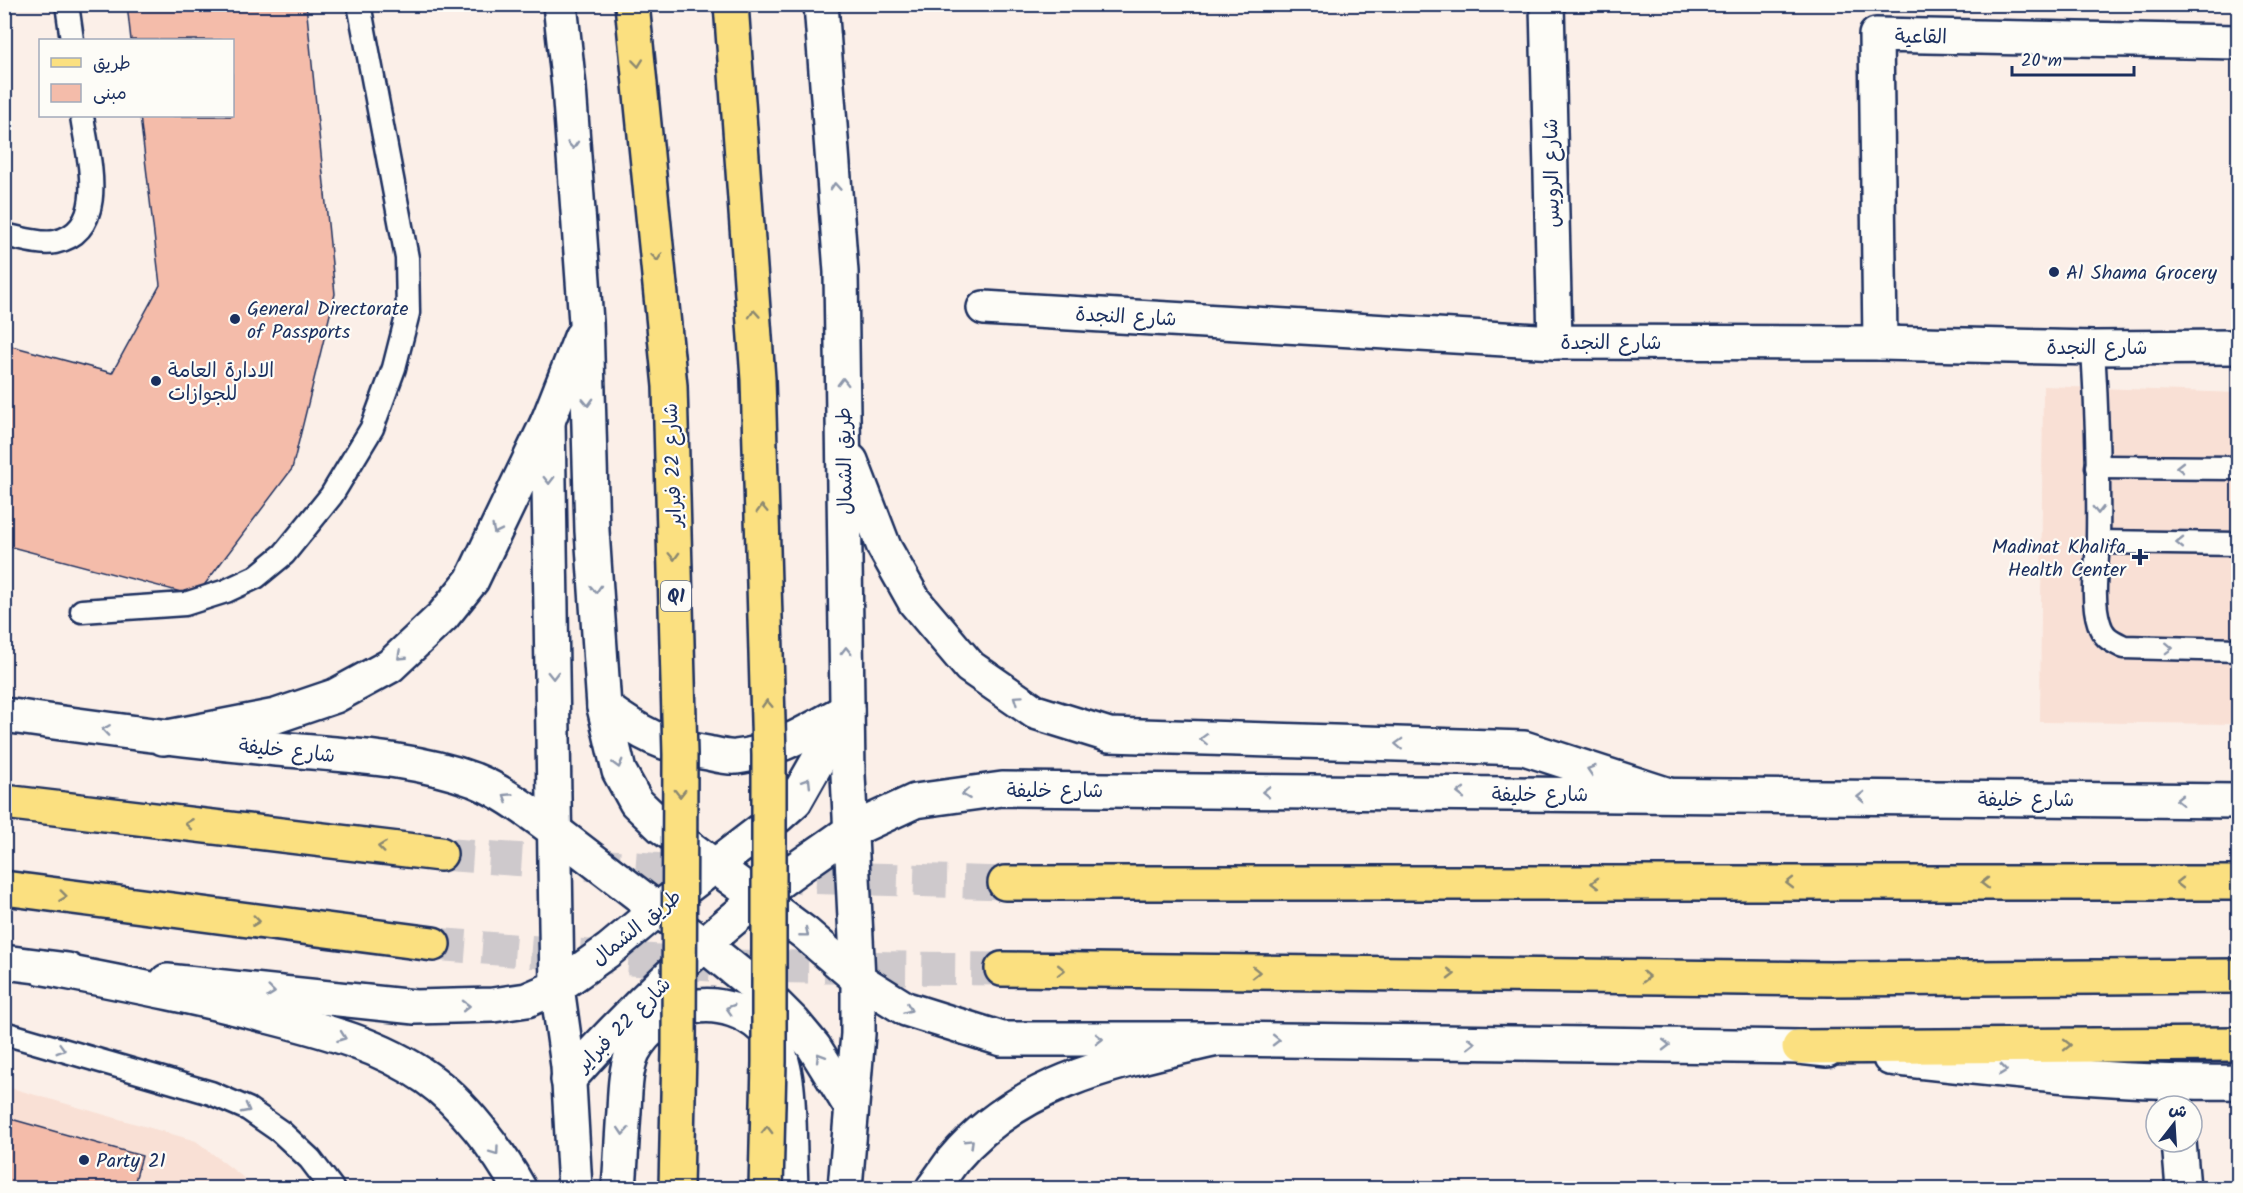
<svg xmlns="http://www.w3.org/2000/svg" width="2243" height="1193" viewBox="0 0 2243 1193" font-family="Kalam,'Playpen Sans Arabic',sans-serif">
<rect width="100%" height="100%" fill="#fbefe8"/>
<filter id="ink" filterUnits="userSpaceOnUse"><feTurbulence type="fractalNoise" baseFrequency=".0167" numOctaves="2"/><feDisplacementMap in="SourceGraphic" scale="12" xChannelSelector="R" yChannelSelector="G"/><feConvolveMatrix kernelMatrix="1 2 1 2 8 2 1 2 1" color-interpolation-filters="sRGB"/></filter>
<g filter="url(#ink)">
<!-- built -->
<g fill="#f9e0d5">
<path d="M2043,386L2238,393V724L2040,722Z"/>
<path d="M4,1086L196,1141L257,1188H5Z"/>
</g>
<!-- building -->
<g fill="#f4bcaa" stroke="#1b2f5e" stroke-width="1.5">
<path d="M127,4H306L335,294L292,469L196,596L4,545V344L112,373L160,285L140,116H232V40H131Z"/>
<path d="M4,1117L142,1156L133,1188H4Z"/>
</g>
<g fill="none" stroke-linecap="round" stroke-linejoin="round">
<!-- primary-tunnel -->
<g stroke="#cec9cc" stroke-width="33" stroke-dasharray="33 16" stroke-linecap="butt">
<path d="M440,854L707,873"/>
<path d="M767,876L1005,883"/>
<path d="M433,944L723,966L1002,969"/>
</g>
<defs>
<g id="service">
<path d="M67,4L72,40"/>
<path d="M4,235C20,238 40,245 55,242C111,230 87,154 82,116"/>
<path d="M2093,348C2097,413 2099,477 2098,541C2097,568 2091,598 2099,623C2103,638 2112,641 2124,647L2238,650"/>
<path d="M2097,467L2238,468"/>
<path d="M2098,542L2238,544"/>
<path d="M82,611L185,604L226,591L256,577L284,554L331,496L372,428L394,368L408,313L407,258L359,4"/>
<path d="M4,1033L211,1093L248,1109L281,1132L310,1159L332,1188"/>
</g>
<g id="minor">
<path d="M1547,4L1555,342"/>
<path d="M984,308L1555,342L1880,343L2093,348L2238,347"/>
<path d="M1880,343L1876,35L2238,42"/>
<path d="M4,715C89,727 173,739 258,747C329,755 407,755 474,780C504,792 529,812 555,831"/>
<path d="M4,962L68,970"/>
<path d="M167,981L415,1007L493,1005L527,1000L557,987"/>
<path d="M2174,1083L2176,1106"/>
<path d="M2179,1142L2183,1188"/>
</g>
<g id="tertiary">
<path d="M850,831L915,801L1002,789L2238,801"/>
<path d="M858,979L906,1009L1002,1039H1217L1799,1047L1827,1050"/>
<path d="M1890,1058C2006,1071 2121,1084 2238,1082"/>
</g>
<g id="secondary">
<path d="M560,4L569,87L586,322L592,531L604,707L619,771L636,802L662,827L805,933L858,979"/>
<path d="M821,4L841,272L848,775L858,979V1034L845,1188"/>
<path d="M548,421L557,987L568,1066L575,1188"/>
<path d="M851,461L884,547L915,602L970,667L1035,712L1109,735L1524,748L1666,794"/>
<path d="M604,707C639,733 665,747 708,753C717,755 728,758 736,757C775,753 813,728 847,710"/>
<path d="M163,738L276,716L335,696L390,666L443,616L472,580L548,421L581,337"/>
<path d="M555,831L704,945L767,996L794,1023L814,1047L851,1107"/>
<path d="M40,967C116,982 192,996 267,1016C322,1030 379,1044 427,1078C463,1103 498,1150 519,1188"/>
<path d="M557,987L609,950L657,910L768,825L795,801L845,713"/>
<path d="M568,1080C626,1015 690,954 757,899C786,874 819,854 850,831"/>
<path d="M619,1188C621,1163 622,1137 624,1111C625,1092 625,1070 633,1052C646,1028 667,1014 693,1007C706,1004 721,1006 733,1010C785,1028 787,1074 789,1120C790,1143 790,1166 791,1188"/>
<path d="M933,1188C940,1179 947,1168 954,1159C1021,1079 1122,1061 1217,1039"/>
</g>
<g id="primary">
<path d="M4,802L440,854"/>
<path d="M1005,883H2238"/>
<path d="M4,888L433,944"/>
<path d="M1002,969L1830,979L2238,976"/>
<path d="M1799,1047L2238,1044"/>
</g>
</defs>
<!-- service casing -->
<use href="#service" stroke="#1b2f5e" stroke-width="27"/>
<!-- minor casing -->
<use href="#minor" stroke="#1b2f5e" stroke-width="38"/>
<!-- tertiary casing -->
<use href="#tertiary" stroke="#1b2f5e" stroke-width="38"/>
<!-- secondary casing -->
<use href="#secondary" stroke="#1b2f5e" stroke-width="38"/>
<!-- primary casing -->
<use href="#primary" stroke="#1b2f5e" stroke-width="38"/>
<!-- service -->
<use href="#service" stroke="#fdfcf7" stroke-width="22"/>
<!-- minor -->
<use href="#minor" stroke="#fdfcf7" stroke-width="33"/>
<!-- tertiary -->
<use href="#tertiary" stroke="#fdfcf7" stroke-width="33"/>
<!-- secondary -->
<use href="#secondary" stroke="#fdfcf7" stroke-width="33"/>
<!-- primary -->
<use href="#primary" stroke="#fbe080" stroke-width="33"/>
<defs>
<g id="motorway-bridge">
<path d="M632,4L670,386L680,754L679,1050L676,1188"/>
<path d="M731,4L758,379L769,755V1062L766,1188"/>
</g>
</defs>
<!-- motorway-bridge casing -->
<use href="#motorway-bridge" stroke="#1b2f5e" stroke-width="38" stroke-linecap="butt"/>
<!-- motorway-bridge -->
<use href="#motorway-bridge" stroke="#fbe080" stroke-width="33"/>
</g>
<!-- one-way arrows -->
<defs><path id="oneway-chevron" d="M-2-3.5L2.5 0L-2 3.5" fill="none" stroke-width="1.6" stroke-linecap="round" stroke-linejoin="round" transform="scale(1.5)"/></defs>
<g stroke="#8b886f">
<use href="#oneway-chevron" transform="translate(638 63) rotate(84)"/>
<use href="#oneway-chevron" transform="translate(657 257) rotate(84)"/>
<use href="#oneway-chevron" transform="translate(754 314) rotate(-94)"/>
<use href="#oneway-chevron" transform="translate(762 509) rotate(-92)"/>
<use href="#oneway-chevron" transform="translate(674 556) rotate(88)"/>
<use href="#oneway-chevron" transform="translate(767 704) rotate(-92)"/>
<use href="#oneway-chevron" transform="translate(680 793) rotate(90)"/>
<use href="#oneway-chevron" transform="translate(189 824) rotate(-173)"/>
<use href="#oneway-chevron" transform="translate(382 847) rotate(-173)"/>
<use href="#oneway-chevron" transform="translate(1595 883) rotate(180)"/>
<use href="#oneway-chevron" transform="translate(1790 883) rotate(180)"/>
<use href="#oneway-chevron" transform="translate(1985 883) rotate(180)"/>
<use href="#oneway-chevron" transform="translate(2180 883) rotate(180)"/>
<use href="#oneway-chevron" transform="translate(63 896) rotate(7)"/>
<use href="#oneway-chevron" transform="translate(256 921) rotate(7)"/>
<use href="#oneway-chevron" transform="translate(1061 970) rotate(1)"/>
<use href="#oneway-chevron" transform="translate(1256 972) rotate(1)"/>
<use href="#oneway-chevron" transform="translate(1451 974) rotate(1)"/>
<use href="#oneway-chevron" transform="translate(1646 977) rotate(1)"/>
<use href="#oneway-chevron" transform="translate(2067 1045)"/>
<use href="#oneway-chevron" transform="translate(767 1130) rotate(-89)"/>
</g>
<g stroke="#8c96aa">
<use href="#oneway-chevron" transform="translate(573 145) rotate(86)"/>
<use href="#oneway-chevron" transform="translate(835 187) rotate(-94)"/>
<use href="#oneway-chevron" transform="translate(843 382) rotate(-91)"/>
<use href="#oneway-chevron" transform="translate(588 402) rotate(88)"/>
<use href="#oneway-chevron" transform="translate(2180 467) rotate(-180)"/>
<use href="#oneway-chevron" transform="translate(549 480) rotate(89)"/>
<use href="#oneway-chevron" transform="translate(2098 510) rotate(90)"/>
<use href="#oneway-chevron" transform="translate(496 530) rotate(116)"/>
<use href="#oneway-chevron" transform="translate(2180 543) rotate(-179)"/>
<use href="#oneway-chevron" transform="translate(596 589) rotate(86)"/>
<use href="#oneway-chevron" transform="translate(2169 648) rotate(2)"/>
<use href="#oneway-chevron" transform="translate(846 651) rotate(-91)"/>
<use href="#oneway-chevron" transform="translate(401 656) rotate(137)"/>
<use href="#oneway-chevron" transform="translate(553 675) rotate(89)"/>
<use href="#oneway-chevron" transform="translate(1017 699) rotate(-145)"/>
<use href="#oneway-chevron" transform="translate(106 730) rotate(-172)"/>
<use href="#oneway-chevron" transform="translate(1204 739) rotate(-178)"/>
<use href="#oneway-chevron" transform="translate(1399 744) rotate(-178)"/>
<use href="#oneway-chevron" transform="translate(618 764) rotate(75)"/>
<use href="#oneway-chevron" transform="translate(1591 770) rotate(-162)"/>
<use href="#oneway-chevron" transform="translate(807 782) rotate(-58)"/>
<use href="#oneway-chevron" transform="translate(1266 792) rotate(-179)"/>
<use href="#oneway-chevron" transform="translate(1461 793) rotate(-180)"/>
<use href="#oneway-chevron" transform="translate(966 794) rotate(173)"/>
<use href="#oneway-chevron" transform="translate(507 797) rotate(-147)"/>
<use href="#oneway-chevron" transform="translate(1861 797) rotate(-179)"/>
<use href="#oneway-chevron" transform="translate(2180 800) rotate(-180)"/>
<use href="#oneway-chevron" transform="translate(805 933) rotate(39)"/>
<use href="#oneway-chevron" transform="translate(271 992) rotate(6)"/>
<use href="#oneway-chevron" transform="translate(466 1006) rotate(-1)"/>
<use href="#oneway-chevron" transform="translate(730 1009) rotate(-163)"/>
<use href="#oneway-chevron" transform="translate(908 1009) rotate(23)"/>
<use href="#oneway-chevron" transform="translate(342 1037) rotate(20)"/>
<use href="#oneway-chevron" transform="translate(1099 1039)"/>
<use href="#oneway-chevron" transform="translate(1276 1040) rotate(1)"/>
<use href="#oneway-chevron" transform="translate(1471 1043) rotate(1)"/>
<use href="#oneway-chevron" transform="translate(1666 1045) rotate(1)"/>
<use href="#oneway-chevron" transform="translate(61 1049) rotate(16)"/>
<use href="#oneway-chevron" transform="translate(820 1057) rotate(-121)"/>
<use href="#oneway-chevron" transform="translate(2003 1070) rotate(7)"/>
<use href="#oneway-chevron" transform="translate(246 1109) rotate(28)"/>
<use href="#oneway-chevron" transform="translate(623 1131) rotate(94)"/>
<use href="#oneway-chevron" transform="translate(970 1143) rotate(-44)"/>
<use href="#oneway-chevron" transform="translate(495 1151) rotate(54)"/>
</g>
</g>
<!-- markers -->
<g fill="#1b2f5e" stroke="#fdfcf7" stroke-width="2">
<circle cx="2054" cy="272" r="6"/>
<circle cx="235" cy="319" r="6"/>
<circle cx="156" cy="381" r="6"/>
<path d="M2137 548h6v6h6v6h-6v6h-6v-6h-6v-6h6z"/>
<circle cx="84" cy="1160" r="6"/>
</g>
<g text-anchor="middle" stroke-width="4.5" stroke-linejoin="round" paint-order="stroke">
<!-- shield labels -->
<rect fill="#fdfcf7" stroke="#5f6c8c" stroke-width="1.5" x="661" y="581" width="30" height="30" rx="4.5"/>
<g font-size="18" font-weight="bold" fill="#1b2f5e">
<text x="676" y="602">Q1</text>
</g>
<!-- street labels -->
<g font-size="20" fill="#1b2f5e" stroke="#fdfcf7">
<text transform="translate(1921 36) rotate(1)" y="7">القاعية</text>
<text transform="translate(1551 173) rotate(-91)" y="7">شارع الرويس</text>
<text transform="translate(1126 316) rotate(3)" y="7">شارع النجدة</text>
<text x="1611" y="349">شارع النجدة</text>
<text x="2097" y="354">شارع النجدة</text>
<text transform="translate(844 461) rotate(-91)" y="7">طريق الشمال</text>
<text transform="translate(672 465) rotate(-92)" y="7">شارع 22 فبراير</text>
<text transform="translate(287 750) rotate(6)" y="7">شارع خليفة</text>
<text x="1055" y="797">شارع خليفة</text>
<text x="1540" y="801">شارع خليفة</text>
<text x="2026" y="806">شارع خليفة</text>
<text transform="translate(636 927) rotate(-39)" y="7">طريق الشمال</text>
<text transform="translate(623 1024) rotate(-45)" y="7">شارع 22 فبراير</text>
</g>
<!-- poi labels -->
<g font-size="20" fill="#1b2f5e" stroke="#fdfcf7" text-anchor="start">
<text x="2066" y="279">Al Shama Grocery</text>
<text x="247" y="315">General Directorate<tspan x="247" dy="23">of Passports</tspan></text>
<text x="168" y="377">الادارة العامة<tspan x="168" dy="23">للجوازات</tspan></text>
<text x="2126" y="553" text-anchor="end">Madinat Khalifa<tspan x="2126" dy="23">Health Center</tspan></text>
<text x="96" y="1167">Party 21</text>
</g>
</g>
<!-- margin -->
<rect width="2243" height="1193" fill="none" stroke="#fdfcf7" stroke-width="24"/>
<rect x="12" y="12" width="2219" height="1169" fill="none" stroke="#1b2f5e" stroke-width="2" filter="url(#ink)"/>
<!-- legend -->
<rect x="39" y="39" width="195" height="78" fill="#fdfcf7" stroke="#a3aaba" stroke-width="1.5"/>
<rect x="51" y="58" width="30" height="9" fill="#fbe080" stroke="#a3aaba" stroke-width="1.5"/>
<text x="93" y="69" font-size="18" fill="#1b2f5e">طريق</text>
<rect x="51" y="84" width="30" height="18" fill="#f4bcaa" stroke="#a3aaba" stroke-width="1.5"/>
<text x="93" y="99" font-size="18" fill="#1b2f5e">مبنى</text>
<!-- north arrow -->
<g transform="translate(2174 1124) rotate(17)"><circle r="28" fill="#fdfcf7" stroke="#a3aaba" stroke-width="1.5"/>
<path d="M0-4.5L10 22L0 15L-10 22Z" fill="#1b2f5e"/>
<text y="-9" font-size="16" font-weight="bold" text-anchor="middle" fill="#1b2f5e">ش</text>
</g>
<!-- scale -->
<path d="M2012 66v9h122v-9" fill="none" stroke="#1b2f5e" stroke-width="3"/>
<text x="2021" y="66" font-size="18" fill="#1b2f5e" stroke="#fdfcf7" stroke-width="4.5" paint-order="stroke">20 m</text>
</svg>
